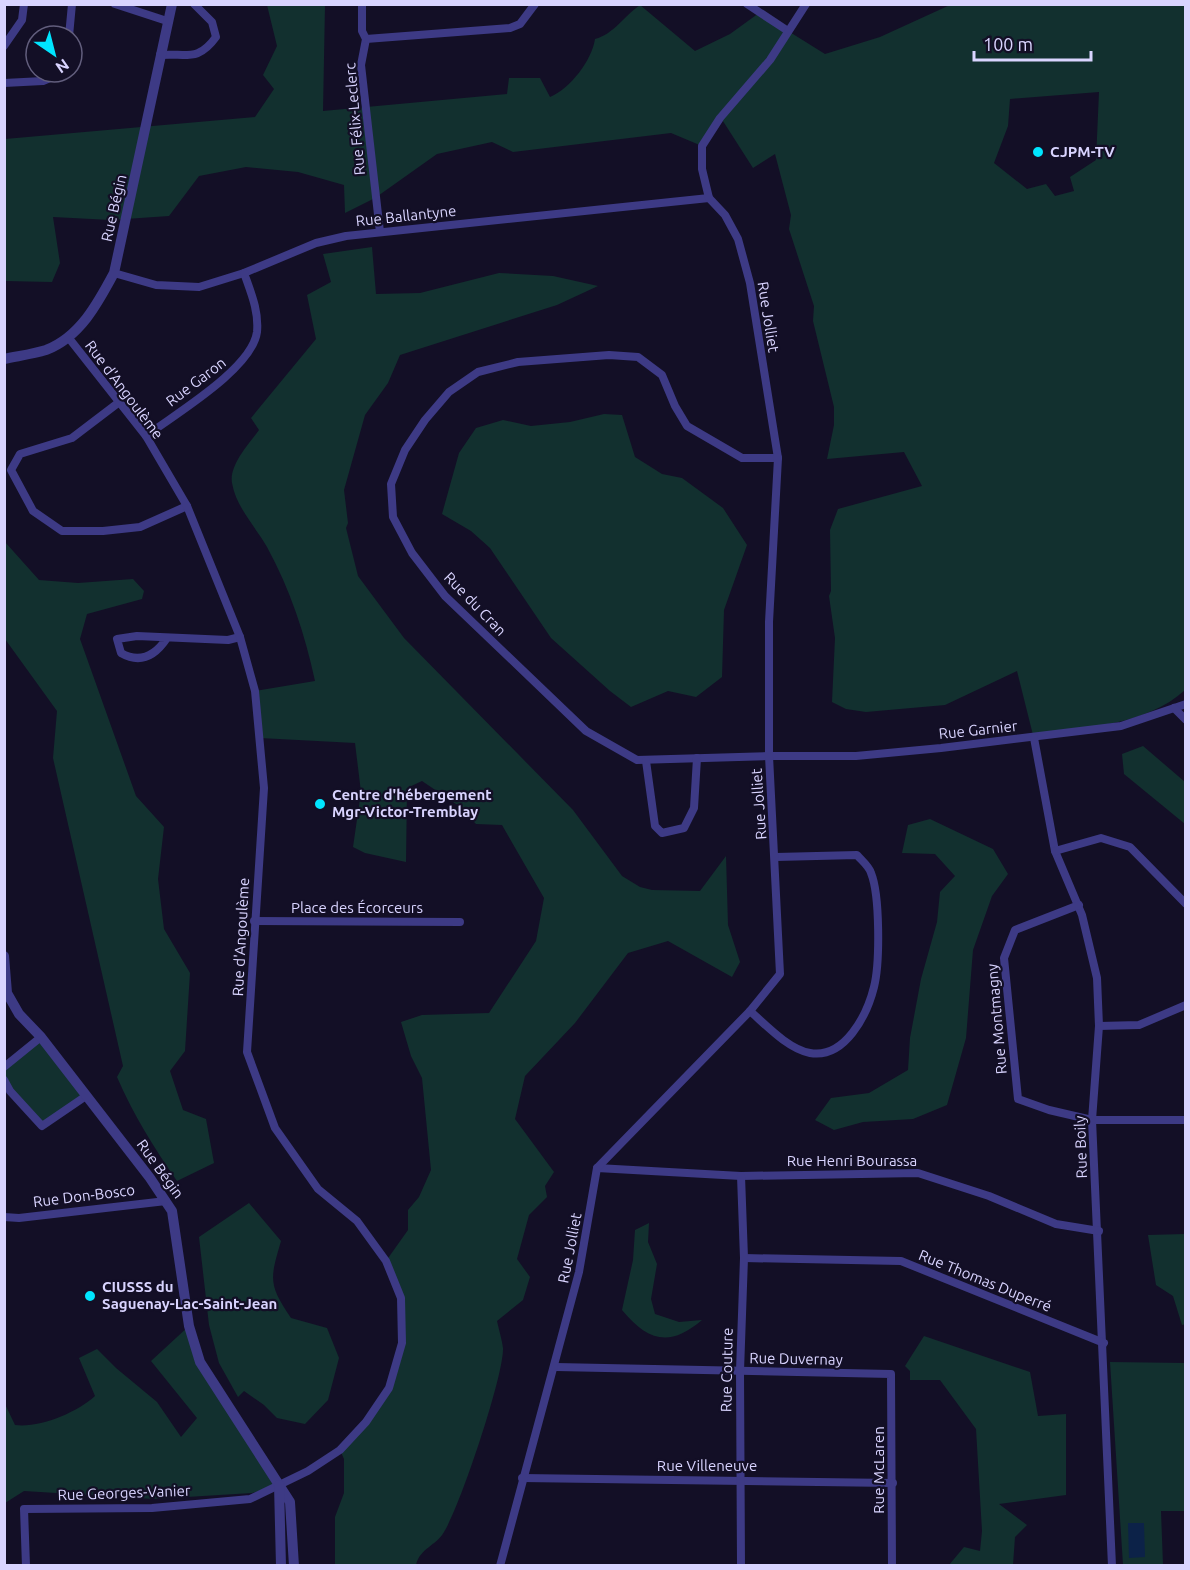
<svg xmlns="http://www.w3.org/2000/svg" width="1190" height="1570" viewBox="0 0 1190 1570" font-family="Ubuntu,sans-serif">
<rect width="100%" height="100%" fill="#130f26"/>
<!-- green -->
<g fill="#12302f" fill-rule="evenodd">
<path d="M267,5H325L323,111L507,94L509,78H540L550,97C570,89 592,60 595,39C614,34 624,16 640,5L695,51L730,34L759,13L825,54L880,37L950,5H1185V690C1146,726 1084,727 1033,735L1017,671L945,705L866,712L846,709L832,702L835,638L829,596L831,591L830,530L838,509L922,486L904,452L827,459L834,425V407L813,321L814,306L789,229L791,215L775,154L753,168L721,118L702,146L671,133L513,152L492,142L437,154L375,198L345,213L344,185L298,172L246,167L199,176L169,216L111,220L53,217L60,263L52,282L5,281V139L255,117L274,89L263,75L277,46ZM1099,92L1096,160L1070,177L1074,191L1055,196L1046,184L1027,189L994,163L1008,126L1010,99Z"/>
<path d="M372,247L376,294L420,293L499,273L553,276L598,286L557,305L400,355L388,383L365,415L344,490L348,523L346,528L358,576L404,638L573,810L622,876L640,887L652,890L700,891L726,856L728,925L740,962L732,977L668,941L628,953L575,1023L525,1076L515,1119L554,1172L545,1186L547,1197L529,1215L517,1259L530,1277L523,1300L497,1321C499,1330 502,1340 503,1348C504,1375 460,1507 444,1532C436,1546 420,1548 416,1565H335V1517L344,1493V1459L340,1450L389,1388L402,1343L401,1298L386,1261L408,1230V1210L419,1197L431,1170L422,1078L411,1056L401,1022L422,1015L489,1013L536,941L544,898L502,825L476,824L459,806L422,781L407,788L406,862L365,853L353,847L361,792L355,743L260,738L255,691L315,681C305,634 290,589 267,547C255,526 236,507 232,483C229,465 249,444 259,430L251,418L316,339L307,295L331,282L323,254Z"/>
<path d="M604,414L622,415L635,457L662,474L682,478L723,508L747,545L724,610L722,677L696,697L668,691L631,707L610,691L551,638L490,548L471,531L442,514L459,453L476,428L503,420L531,426L570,422Z"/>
<path d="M5,542L39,580L78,583L133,579L144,591L142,599L87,614L80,639L136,796L164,827L158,879L164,929L190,973L185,1051L170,1071L183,1110L206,1119L214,1163L177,1181C154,1148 133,1114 117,1077L123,1066L53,758L57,711L5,639Z"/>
<path d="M1143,746L1185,782V824L1124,774L1122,754Z"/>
<path d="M930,819L993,849L1008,874L992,896L973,950L966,1038L947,1105L913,1119L863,1122L834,1130L815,1120L831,1098L869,1093L908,1070L910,1038L921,979L937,922L940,892L955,876L935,854L902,853L908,825Z"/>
<path d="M41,1037L86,1096L42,1126L5,1080V1067Z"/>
<path d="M249,1203L281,1241C270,1279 268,1284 291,1318L327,1328L339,1358L328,1400L305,1424L277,1418L264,1405L244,1391L238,1397L219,1363L209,1325L199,1237Z"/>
<path d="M649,1223L648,1242L657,1264L651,1299L655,1314L679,1322L702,1320C669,1348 648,1341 622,1310L633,1260L635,1230Z"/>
<path d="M1185,1234L1186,1324L1182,1325L1173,1296L1156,1285L1148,1235Z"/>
<path d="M189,1326L200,1362L279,1485L252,1493L154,1499L24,1491L5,1503L4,1402L15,1425C40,1428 76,1413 95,1396L79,1358L97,1349L116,1368L157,1402L181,1437L197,1418L151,1361Z"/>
<path d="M924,1336L1030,1372L1038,1416L1066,1414V1495L999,1504L1027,1525L1015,1537L1013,1565H949L964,1547L980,1551L982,1531L976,1429L940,1380H910V1371L905,1366Z"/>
<path d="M1110,1362L1185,1363V1511H1161L1163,1565H1123Z"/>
</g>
<!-- water -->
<path fill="#0c2248" d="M1144,1523L1145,1557L1129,1558L1128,1523Z"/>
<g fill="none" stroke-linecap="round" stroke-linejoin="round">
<!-- minor -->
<g stroke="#3d3a85" stroke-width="8">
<path d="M115,4L167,21"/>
<path d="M362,4V31L366,39L361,65L380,232"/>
<path d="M747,4L788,31"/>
<path d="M69,36L72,4"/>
<path d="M366,39L510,28L520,24L535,4"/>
<path d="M4,46L22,20L24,4"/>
<path d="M160,55C187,53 198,62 216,37L212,22L194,4"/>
<path d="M4,83L43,81L64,72"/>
<path d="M114,273L156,285L199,287L244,273L316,243L346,236L709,198"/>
<path d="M118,403L72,438L20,454L11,470L33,511L62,531H103L140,527L187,506"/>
<path d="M146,436C175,414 252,369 257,332C259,311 251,293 244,273"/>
<path d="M778,458H742L687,426L675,406L662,375L638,357L609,355L518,362L478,372L449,392L425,420L405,450L391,484L393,517L412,553L445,596L586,731L637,760L769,756H856L941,748L1121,726L1186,704"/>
<path d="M167,638C155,656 140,664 121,653L117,639L137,636L228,640L240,637"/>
<path d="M1174,708L1186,720"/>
<path d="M1034,738L1055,851L1082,915L1097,978L1099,1026L1092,1120L1112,1566"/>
<path d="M646,761L655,826L662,833L684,828L694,808L697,758"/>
<path d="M1055,851L1101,838L1130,847L1186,904"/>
<path d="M1079,905L1015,930L1004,958L1018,1099L1049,1110L1092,1120H1186"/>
<path d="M254,921L460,922"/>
<path d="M750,1011C766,1025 788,1049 810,1053C845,1059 867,1015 874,987C880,963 880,895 871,873C869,866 861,860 857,855L776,857"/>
<path d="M1099,1026L1139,1025L1186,1005"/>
<path d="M4,1067L41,1037"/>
<path d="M4,1080L10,1091L42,1126L86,1096"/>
<path d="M597,1168L741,1176L918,1173L989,1196L1056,1224L1099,1231"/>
<path d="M4,1217L19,1218L166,1201"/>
<path d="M744,1258L901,1261L1104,1343"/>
<path d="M556,1367L891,1374L892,1566"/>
<path d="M522,1478L893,1483"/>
<path d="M26,1566L24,1509L152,1508L250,1499L308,1471L340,1450L366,1422L389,1388L402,1343L401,1298L386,1261L357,1221L318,1189L275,1128L247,1052L264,788L255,691L240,637L187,506L146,436L68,337"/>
<path d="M500,1566L579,1272L597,1168L750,1011L780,974L769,756V622L778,458L750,283L738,239L725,215L709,198L702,169V146L720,118L770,60L806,4"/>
<path d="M741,1566L740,1371L744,1258L741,1176"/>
</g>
<!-- tertiary -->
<g stroke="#3d3a85" stroke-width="10">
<path d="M4,359C18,356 33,354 46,350C80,337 98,303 114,273L172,4"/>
<path d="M4,956L7,993L19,1014L41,1037L150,1178L172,1211L189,1326L200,1362L290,1502L294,1566"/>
<path d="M279,1485L281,1566"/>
</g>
</g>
<!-- markers -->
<g fill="#00e5ff" stroke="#130f26" stroke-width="2">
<circle cx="1038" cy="152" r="6"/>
<circle cx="320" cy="804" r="6"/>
<circle cx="90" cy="1296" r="6"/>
</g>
<g text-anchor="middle" stroke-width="4.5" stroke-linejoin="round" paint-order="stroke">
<!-- street labels -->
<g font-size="15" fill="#d9d4ff" stroke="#130f26">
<text transform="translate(355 119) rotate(-95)" y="5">Rue Félix-Leclerc</text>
<text transform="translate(114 208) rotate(-77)" y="5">Rue Bégin</text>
<text transform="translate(406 216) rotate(-6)" y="5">Rue Ballantyne</text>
<text transform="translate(768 317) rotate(81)" y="5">Rue Jolliet</text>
<text transform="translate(196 382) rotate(-37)" y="5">Rue Garon</text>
<text transform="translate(124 390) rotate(53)" y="5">Rue d'Angoulème</text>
<text transform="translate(475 604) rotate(46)" y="5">Rue du Cran</text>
<text transform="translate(978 730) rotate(-6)" y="5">Rue Garnier</text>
<text transform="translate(759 804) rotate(-94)" y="5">Rue Jolliet</text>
<text x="357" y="913">Place des Écorceurs</text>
<text transform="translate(241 937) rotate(-87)" y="5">Rue d'Angoulème</text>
<text transform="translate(997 1019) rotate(-95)" y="5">Rue Montmagny</text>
<text transform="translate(1081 1147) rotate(-92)" y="5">Rue Boily</text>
<text x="852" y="1166">Rue Henri Bourassa</text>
<text transform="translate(160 1169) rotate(54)" y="5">Rue Bégin</text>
<text transform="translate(84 1196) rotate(-7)" y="5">Rue Don-Bosco</text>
<text transform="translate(570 1248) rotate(-79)" y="5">Rue Jolliet</text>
<text transform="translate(985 1281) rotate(22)" y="5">Rue Thomas Duperré</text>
<text transform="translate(796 1359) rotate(1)" y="5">Rue Duvernay</text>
<text transform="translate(727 1370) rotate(-89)" y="5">Rue Couture</text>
<text x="707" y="1471">Rue Villeneuve</text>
<text transform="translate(879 1470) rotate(-90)" y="5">Rue McLaren</text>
<text transform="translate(124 1493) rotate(-2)" y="5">Rue Georges-Vanier</text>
</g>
<!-- poi labels -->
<g font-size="15" font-weight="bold" fill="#d9d4ff" stroke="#130f26" text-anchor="start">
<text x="1050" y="157">CJPM-TV</text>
<text x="332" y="800">Centre d'hébergement<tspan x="332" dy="17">Mgr-Victor-Tremblay</tspan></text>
<text x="102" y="1292">CIUSSS du<tspan x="102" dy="17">Saguenay-Lac-Saint-Jean</tspan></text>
</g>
</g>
<!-- border -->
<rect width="1190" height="1570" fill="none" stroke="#d9d4ff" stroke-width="12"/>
<!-- north arrow -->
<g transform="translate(54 54) rotate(145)"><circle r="28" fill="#130f26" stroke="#625e7d" stroke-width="1.5"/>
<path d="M0-4.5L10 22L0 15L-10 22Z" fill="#00e5ff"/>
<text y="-9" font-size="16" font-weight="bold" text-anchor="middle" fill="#d9d4ff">N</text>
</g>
<!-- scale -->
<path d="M974 51v9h117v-9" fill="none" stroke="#d9d4ff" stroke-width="3"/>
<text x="983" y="51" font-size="18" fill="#d9d4ff" stroke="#130f26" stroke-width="4.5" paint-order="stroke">100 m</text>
</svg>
